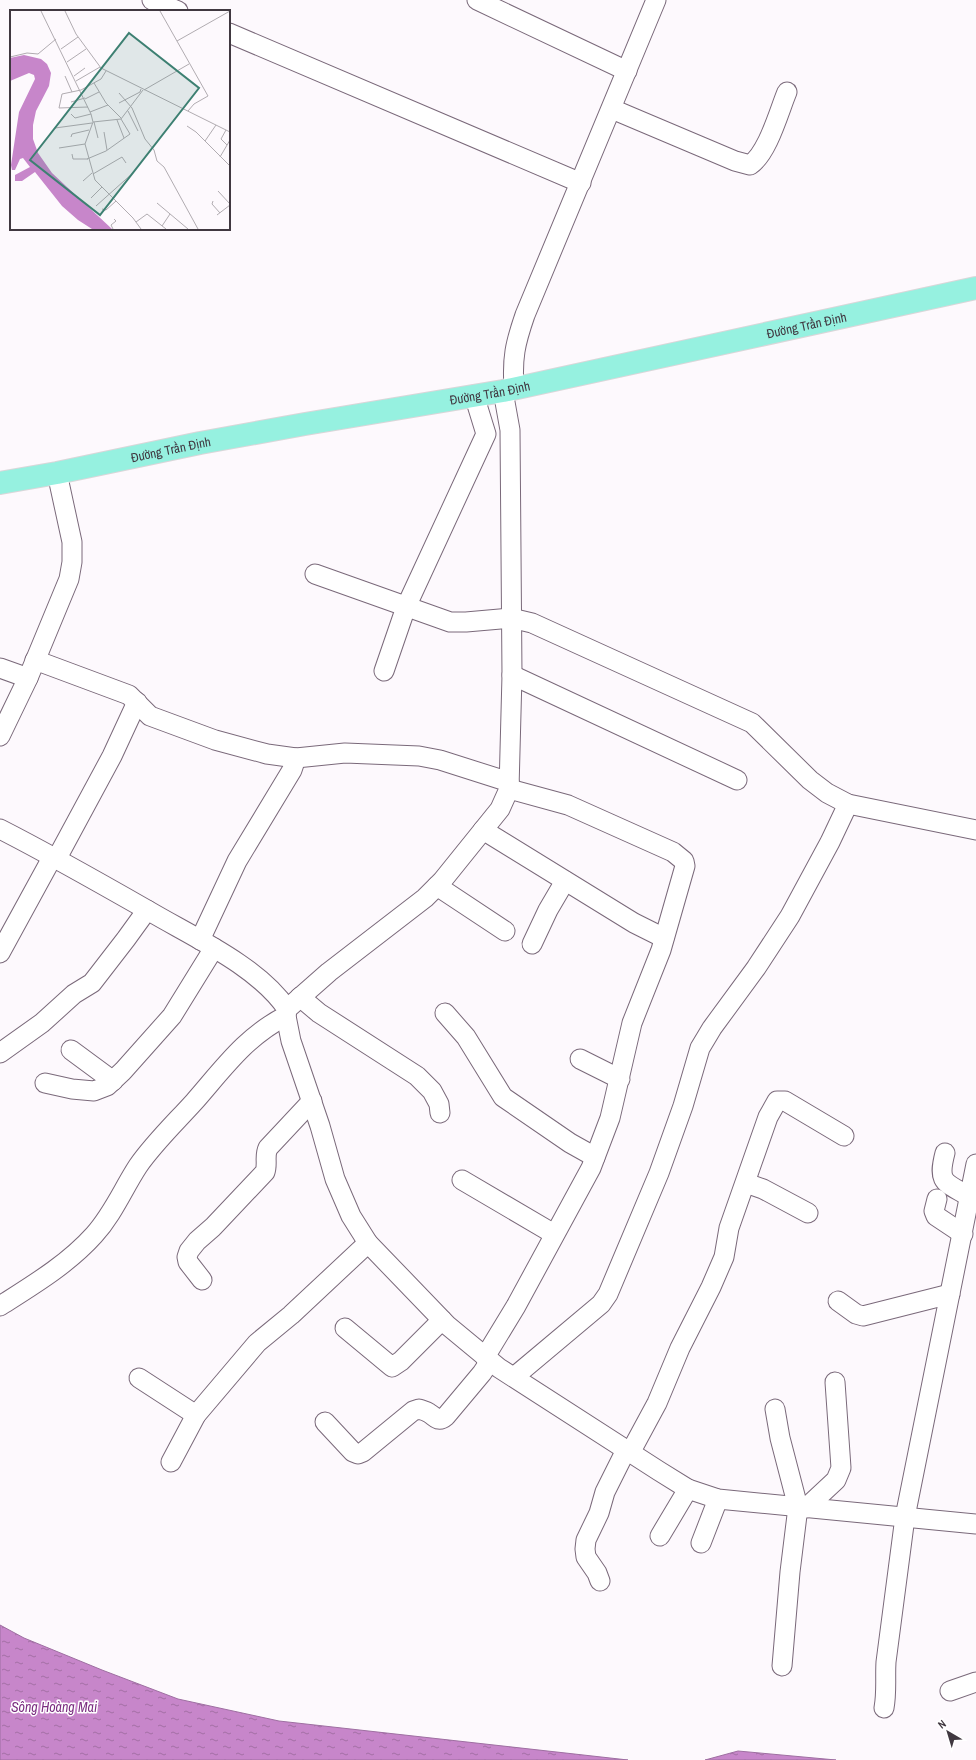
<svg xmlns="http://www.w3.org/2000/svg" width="976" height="1760" viewBox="0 0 976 1760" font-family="'Archivo Narrow',sans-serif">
<defs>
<pattern id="water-ripples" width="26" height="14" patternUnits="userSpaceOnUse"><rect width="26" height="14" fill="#c786ca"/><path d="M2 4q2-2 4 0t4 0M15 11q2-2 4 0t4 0" fill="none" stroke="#a36fa5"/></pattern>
</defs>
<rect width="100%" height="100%" fill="#fdf9fd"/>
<!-- water -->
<g fill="url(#water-ripples)" stroke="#9e6fa1">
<path d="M0,1625L24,1638L102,1670L178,1699L279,1721L628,1760H0Z"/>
<path d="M738,1751L836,1760H705Z"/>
</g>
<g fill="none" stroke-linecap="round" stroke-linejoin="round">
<defs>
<g id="minor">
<path d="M152,0L178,11"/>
<path d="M477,0L627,71"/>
<path d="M229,33L581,183"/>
<path d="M612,109L735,161L750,165C768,153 779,111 787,92"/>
<path d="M514,388C512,358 515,344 525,315L656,0"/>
<path d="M315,574L450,622H466L511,618L532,623L752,723L810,780L827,793L848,804L976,830"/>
<path d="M35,660L129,695L150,716L215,740L267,754L296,758L345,753L419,756L440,760L509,782"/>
<path d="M0,668L28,678"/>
<path d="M384,671L406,607L486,434L474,395"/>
<path d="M512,675L737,780"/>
<path d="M0,736L28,678L69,579L72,562V542L57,473"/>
<path d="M0,829C51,855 100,883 149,911C193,937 258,966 287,1009L286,1016L291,1041L320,1126L335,1179L351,1216L368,1243L447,1325L499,1368L659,1471L688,1489L718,1499L976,1524"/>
<path d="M483,830L634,923L664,938"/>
<path d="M57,858L112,756L137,702"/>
<path d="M437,886L505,931"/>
<path d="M200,940L237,861L292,770L296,758"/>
<path d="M532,944L548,910L565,881"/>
<path d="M0,953L53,856"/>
<path d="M300,997L319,1013L417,1076L432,1091L439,1104L440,1113"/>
<path d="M287,1009L329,972L425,898L442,881L500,809L509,789L512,675L510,430L503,391"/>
<path d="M445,1013L466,1037L503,1097L570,1143L595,1157"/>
<path d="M71,1050L113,1081"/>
<path d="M0,1053L42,1023L74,994L92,983L126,939L147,910"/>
<path d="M580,1059L620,1079"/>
<path d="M45,1083L72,1089L94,1091L107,1086L123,1071L172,1016L214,948"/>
<path d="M945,1153C937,1184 945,1182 970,1197"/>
<path d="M462,1180L554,1234"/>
<path d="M746,1183L763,1189L808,1213"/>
<path d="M937,1199L934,1211L936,1216L963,1234"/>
<path d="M202,1280L188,1262L187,1257L189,1251L197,1241L213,1227L265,1172C268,1164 264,1156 268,1148L312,1101"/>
<path d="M838,1301L856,1314L863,1316L950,1294"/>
<path d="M0,1306C33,1285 68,1264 94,1235C113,1214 123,1189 138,1166C154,1143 175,1123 194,1102C223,1069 246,1036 286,1016"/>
<path d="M345,1328L392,1367L401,1361L442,1320"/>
<path d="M485,1357L516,1306L591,1168L610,1118L632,1023L661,950L685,866L684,861L673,852L568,805L509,789"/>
<path d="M514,1377L601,1304L608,1294L659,1173L683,1106L700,1048L712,1028L756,968L790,916L830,842L848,804"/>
<path d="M139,1378L196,1415"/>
<path d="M775,1409L780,1438L798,1507L790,1572L782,1666"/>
<path d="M325,1422L353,1452L358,1454L363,1452L413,1411L419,1409C422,1410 426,1411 429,1413C436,1417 438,1423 446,1416L482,1373L490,1361"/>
<path d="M630,1453L657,1403L680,1348L711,1287L724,1257L729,1228L768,1117L777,1101H785L844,1136"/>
<path d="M171,1462L196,1415L257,1343L291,1315L368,1243"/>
<path d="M806,1508L836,1480L841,1468L835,1382"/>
<path d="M660,1536L688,1489"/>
<path d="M701,1543L718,1499"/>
<path d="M600,1581L597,1573L586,1557L585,1549L586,1540L599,1513L605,1492L626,1450"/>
<path d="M950,1691L976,1682"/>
<path d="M884,1708C887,1692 885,1677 886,1662L905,1517L976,1164"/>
</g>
<g id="major">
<path id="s1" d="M0,483L57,473L200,443L305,424L503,391L976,288"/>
</g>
</defs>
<!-- minor casing -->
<use href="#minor" stroke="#7a697a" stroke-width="21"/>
<!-- major casing -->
<use href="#major" stroke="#d9d7d9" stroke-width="24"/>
<!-- minor -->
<use href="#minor" stroke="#fff" stroke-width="19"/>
<!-- major -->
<use href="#major" stroke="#96f1e0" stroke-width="22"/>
</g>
<g text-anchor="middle" stroke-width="3" stroke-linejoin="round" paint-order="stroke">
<!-- street labels -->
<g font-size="13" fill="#403840" stroke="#fff">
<text dy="5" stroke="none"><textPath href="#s1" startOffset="822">Đường Trần Định</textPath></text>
<text dy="5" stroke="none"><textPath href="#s1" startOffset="498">Đường Trần Định</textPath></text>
<text dy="5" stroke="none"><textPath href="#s1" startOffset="174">Đường Trần Định</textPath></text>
</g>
<!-- water labels -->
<g font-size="14" font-style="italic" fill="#7b2e80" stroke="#fff">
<text x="54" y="1712">Sông Hoàng Mai</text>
</g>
</g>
<!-- overview -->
<g transform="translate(10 10)">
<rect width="220" height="220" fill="#fdf9fd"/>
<path d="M14,45L31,49L37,54L41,63L39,76L26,101L23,115V129L28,143L42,163L102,219H82L68,210L52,196L25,162L12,171H5V165L20,157L13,148L10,149L5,160H2L1,155L9,102L25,69L24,65L19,63L0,71V48Z" fill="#c786ca"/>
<path fill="none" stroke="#b1acb1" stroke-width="1" d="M31,1L81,104L83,112L75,134L85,170L123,208L131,219M55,1L66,24L91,58L220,122M150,1L198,86L184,94L178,101M167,31L220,1M51,39L68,27M0,47L17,43L28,44L46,29M57,52L76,39M55,66L62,82M64,66L75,58M66,71L90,57M84,73L96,93L111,108M71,80L52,84L49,98L78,97M71,80L91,69L96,61M134,80L179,54M109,83L122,98L135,129L144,140L147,151L154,157L188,219M75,89L89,82M61,92L75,88M109,93L130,82L131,79M118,101L128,121M80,102L98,95M61,104L65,108L81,104M107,110L114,128M83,112L111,109L133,80M84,112L88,128M177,116L186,122L220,156M45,118L82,113M216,120L211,129L217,135M94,122L97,140M61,127L62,124L79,120M195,131L206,115M49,138L75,134M62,144L63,149H78M210,147L220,130M77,149L96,141L120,124L111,109M83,164L112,147L116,153M73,171L82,163M208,181L220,194M81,188L92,177M203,191L202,194L210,203M147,193L178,219M86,196L124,162M92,199L96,200L106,191M207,205L220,195M126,212L137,204L156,219M152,216L160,204M103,219L101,215L106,211L104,209"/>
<path fill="#3d8072" fill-opacity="0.15" stroke="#3d8072" stroke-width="2" d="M119,23L189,78L90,205L20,150Z"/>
<rect width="220" height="220" fill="none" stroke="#403840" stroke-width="2"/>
</g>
<!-- north arrow -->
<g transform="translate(948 1732) rotate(322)" stroke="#ffffff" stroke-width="3" paint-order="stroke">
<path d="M0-3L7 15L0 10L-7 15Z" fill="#403840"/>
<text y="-6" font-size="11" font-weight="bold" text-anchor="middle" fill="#403840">N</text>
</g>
</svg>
